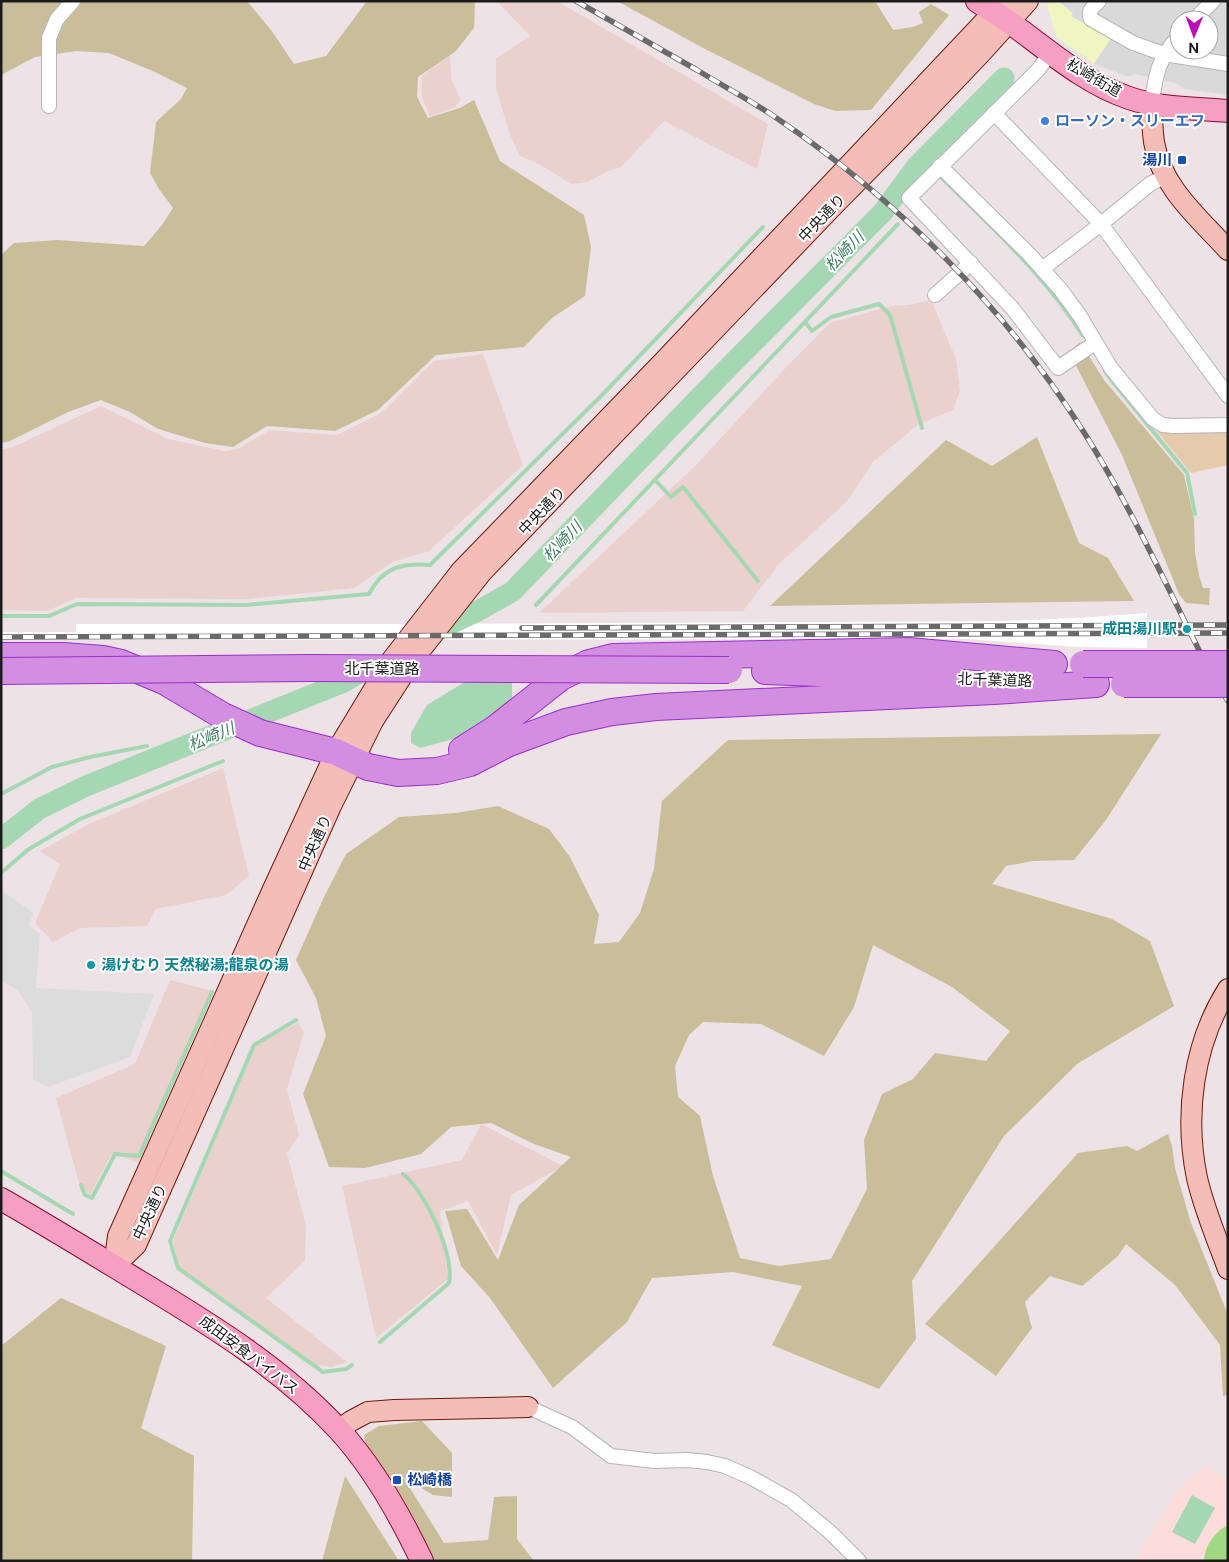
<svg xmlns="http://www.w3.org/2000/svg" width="1229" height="1562" viewBox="0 0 1229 1562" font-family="'Public Sans','Noto Sans JP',sans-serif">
<rect width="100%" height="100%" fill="#ede2e6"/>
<!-- residential -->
<path fill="#dad9da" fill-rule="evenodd" d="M1050,1H1228V95L1184,89L1176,83L1135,74L1129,77L1094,64L1056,37L1047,5ZM1179,20H1209V50H1179Z"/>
<!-- education -->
<path fill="#fddcdc" d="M1204,1466L1228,1479V1561H1134L1179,1488Z"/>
<!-- farmland -->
<g fill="#ebd1ce">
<path d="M497,1H557L768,124L757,169L664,121L621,167L610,170L588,182L571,184L541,165L520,156L510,135L496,88V58L530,36Z"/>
<path d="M450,55L451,79L461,100L455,107L430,117L421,94L422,76Z"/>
<path d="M931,300L956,359L960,391L953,410L919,424L874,461L846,502L779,564L743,611L539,613L697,464L790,363L830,323L891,306L909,305Z"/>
<path d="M483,354L523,465L429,551L392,562L354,588L249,599L76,598L47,611L1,610V450L13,447L101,406L168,439L225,451L238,449L270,430L337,435L381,413L434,361Z"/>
<path d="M223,768L249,876L226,895L156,909L147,926L80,928L53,942L35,923L60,864L40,851L89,824Z"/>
<path d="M170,980L214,991L139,1163L112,1153L90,1195L79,1183L56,1098L135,1064Z"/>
<path d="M298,1023L304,1032L287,1089L299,1135L287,1153L306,1226L305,1261L266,1298L347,1362L332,1367L316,1365L180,1270L173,1241L256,1044Z"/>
<path d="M481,1124L563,1166L511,1195L497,1255L468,1201L440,1211L448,1279L376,1338L342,1186L462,1160Z"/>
</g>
<!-- grass -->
<path fill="#e5caab" d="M1156,430L1167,433H1228V465L1191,473Z"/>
<!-- forest -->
<g fill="#cabd99" fill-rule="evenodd">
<path d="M1,1H247L271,30L294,64L326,56L367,1H475L474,28L456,51L418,77L417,97L428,118L460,108L474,100L500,161L584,215L591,247L585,296L552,318L524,347L436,355L378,410L335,431L267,426L233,447L205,443L158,429L130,412L101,400L68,412L10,441L1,443V255L14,243L58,240L144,246L162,225L173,208L159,189L150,173L156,122L181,99L187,88L155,72L109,53L76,51L35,57L1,75Z"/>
<path d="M617,1H875L893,30L913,27L923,23L919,12L931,4L949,15L871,110L835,111L814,104L705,49Z"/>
<path d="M1080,342L1104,380L1184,475L1194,519L1195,553L1199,575L1203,588H1210L1209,605L1186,603L1179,594L1122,455L1069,352Z"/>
<path d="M1037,437L1079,543L1108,558L1134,601L770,606L946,440L992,466Z"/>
<path d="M1161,734L1106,820L1074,860L1033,861L1006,866L992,884L1112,919L1150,941L1174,1006L1077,1064L1004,1136L912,1281L916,1339L879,1389L772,1345L802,1286L733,1272L652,1278L627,1322L553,1388L490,1298L461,1266L445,1211L467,1209L498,1260L519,1205L571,1157L534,1144L491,1123L451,1127L421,1154L365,1168L329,1167L303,1094L326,1036L316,998L296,960L324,897L346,854L399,817L456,813L498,806L549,829L570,857L599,915L594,944L619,942L640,913L654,869L662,801L728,740ZM873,945L952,987L1010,1031L986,1061L935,1053L913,1079L882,1094L864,1140L867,1189L831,1259L779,1266L740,1258L713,1176L700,1116L678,1097L675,1066L689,1035L703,1022L761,1024L824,1056L854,1007Z"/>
<path d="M1168,1134L1172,1146L1175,1168L1191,1223L1228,1315V1395L1223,1396L1220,1345L1175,1285L1126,1244L1118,1256L1082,1286L1050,1276L1025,1302L1032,1328L996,1376L925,1324L1078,1153L1127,1146L1137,1151Z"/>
<path d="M61,1298L166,1346L141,1428L194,1456L192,1561H1V1346Z"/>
<path d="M422,1421L452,1453V1497L433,1495L403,1477L444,1543L488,1540L494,1497L517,1496V1539L534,1561H432L366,1449L364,1435L379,1426Z"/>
<path d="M345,1476L399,1561H322Z"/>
</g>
<!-- park -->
<path fill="#f0f6c1" d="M1050,1H1058L1073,13L1071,16L1111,38L1094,64L1056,37L1047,5Z"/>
<!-- pitch -->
<path fill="#a2d884" d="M1228,1525V1561H1204C1204,1547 1215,1531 1228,1525Z"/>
<!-- parking -->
<path fill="#dcdcdc" d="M1,890L34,913L28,925L40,934L36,988L154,994L130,1057L48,1087L33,1080L32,1011L18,991L1,980Z"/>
<!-- water -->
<g fill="#a5d8b2">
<path d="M468,680L512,681V701L464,736L420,748L411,743V733L427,705Z"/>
<path d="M1192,1495L1215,1508L1195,1544L1172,1532Z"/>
</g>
<!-- pier -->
<path fill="#fff" d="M1147,613V648L1078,647L968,639L1,640V632H76V624H394L1005,621L1078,618Z"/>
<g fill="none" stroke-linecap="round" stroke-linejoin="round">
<!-- stream -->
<g stroke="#a5d8b2" stroke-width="4">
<path d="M941,177C991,227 1045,275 1083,336"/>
<path d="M805,322L812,331L831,317L879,304L890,315L922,428"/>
<path d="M1105,371L1112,381L1187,473L1195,514"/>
<path d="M655,480L671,497L683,487L758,581"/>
<path d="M536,605L898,224"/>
<path d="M1,616H49L77,604L246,605L369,594C383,567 402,563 430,565L603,394L763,227"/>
<path d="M1,794L52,767L90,757L147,746"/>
<path d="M1,873L29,849L80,819L223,761"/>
<path d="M296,1020L254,1045L170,1241L178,1268L323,1372L346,1369L352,1365"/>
<path d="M1,1171L73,1214"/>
<path d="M81,1185L85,1195L92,1198L115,1154L139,1156L212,992"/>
<path d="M380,1342L449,1283C454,1254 426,1192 403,1174"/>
</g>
<!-- river -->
<g stroke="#a5d8b2" stroke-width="21">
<path d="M431,633L478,611L513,591L720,376L883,212L916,167L1004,78"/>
<path d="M1,839L39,809L86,786L344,682L370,667"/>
</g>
<defs>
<g id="street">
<path d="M1099,1C1093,7 1087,11 1091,19L1133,43L1164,54L1228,64"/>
<path d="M1194,20L1213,1"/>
<path d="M1051,52L1038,70L909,198L1013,309L1058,368L1095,343"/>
<path d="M1152,104C1155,74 1159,58 1179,36"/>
<path d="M49,106V38L57,19L73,1"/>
<path d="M994,113L1101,224L1228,396"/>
<path d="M940,166L1029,254L1061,290L1080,316L1111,368L1153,419L1163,425L1173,426L1228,425"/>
<path d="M1042,269L1101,224L1150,184L1166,176"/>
<path d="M935,295L971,263"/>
<path d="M528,1407L572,1427L611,1456L655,1461L687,1460L707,1462L725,1466L752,1478L791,1500L830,1532L859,1561"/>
</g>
<g id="secondary">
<path d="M1152,104C1152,117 1152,129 1154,142C1161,187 1199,218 1228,250"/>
<path d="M1228,989C1193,1044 1184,1115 1197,1178C1204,1209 1217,1239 1228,1269"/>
<path d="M114,1266L136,1245L331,806L373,721L411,662L482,572L834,205L900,138L982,52L1028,1"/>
<path d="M114,1266L118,1236L146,1174L273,889L336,752L391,661L461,571L663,362L1004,1"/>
<path d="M339,1430L351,1421L368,1412L394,1410L528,1407"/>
</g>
<g id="primary">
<path d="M977,1C988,9 1001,16 1012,24C1049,51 1085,83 1129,98C1160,109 1196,108 1228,111"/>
<path d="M1,1199C50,1227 97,1256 145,1285C213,1326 284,1370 339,1430C373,1467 400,1515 422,1561"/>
</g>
<g id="highway">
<path d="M1,656H63L103,659L121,663L164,681L223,716L260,733L336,752L368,767L398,773L437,771L470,763L509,743L566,722L612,712L656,707L994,691L1096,684"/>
<path d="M765,671L953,678"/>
<path d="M462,750L495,729L561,677L589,663L613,657L909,651L1054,664"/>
</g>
</defs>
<!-- street casing -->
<use href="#street" stroke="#b5b5b5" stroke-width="16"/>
<!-- secondary casing -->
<use href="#secondary" stroke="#6c180b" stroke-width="22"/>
<!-- primary casing -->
<use href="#primary" stroke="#8c0931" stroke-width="24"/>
<!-- highway casing -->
<use href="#highway" stroke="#9a2ecd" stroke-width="28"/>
<!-- street -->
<use href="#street" stroke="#fff" stroke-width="14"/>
<!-- secondary -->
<use href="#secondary" stroke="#f5bdb8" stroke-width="20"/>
<!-- primary -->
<use href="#primary" stroke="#f69fc2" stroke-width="22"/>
<!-- highway -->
<use href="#highway" stroke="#d38ee1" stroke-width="26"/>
<defs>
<g id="rail">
<path d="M576,1C617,24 657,47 697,70C723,86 750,100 775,117C898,200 1006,308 1085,434C1134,512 1172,598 1214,680L1228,701"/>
<path d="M522,628L1228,625"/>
<path d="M1,637L1228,633"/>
</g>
</defs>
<!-- rail casing -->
<use href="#rail" stroke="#6a6a6a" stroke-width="5.5"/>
<!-- rail -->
<use href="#rail" stroke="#fff" stroke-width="4" stroke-dasharray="11" stroke-linecap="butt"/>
<defs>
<g id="highway-bridge">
<path d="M1083,664H1228"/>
<path d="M1,671L311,668L729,670"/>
<path d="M1124,684H1228"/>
</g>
</defs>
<!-- highway-bridge casing -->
<use href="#highway-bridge" stroke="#9a2ecd" stroke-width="28" stroke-linecap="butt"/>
<!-- highway-bridge -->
<use href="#highway-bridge" stroke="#d38ee1" stroke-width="26"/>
</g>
<!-- markers -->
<circle fill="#3f7fe0" stroke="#fff" stroke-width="2" cx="1045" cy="121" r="5"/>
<g fill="#1a4fb4" stroke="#fff" stroke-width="2">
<rect x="1177" y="155" width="10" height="10" rx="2.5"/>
<rect x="392" y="1475" width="10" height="10" rx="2.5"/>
</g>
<g fill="#0f9aa8" stroke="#fff" stroke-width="2">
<circle cx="1187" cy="629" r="5"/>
<circle cx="91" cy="965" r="5"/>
</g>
<g text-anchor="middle" stroke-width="4" stroke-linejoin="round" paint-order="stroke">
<!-- street labels -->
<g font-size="15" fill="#1c1c1c" stroke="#fff">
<text transform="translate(1094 78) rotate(30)" y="5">松崎街道</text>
<text transform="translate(822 218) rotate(-46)" y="5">中央通り</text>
<text transform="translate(542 511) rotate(-46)" y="5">中央通り</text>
<text x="382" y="674">北千葉道路</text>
<text transform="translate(995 680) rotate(2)" y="5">北千葉道路</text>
<text transform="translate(315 843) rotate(-66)" y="5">中央通り</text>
<text transform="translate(150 1212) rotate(-65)" y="5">中央通り</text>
<text transform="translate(249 1355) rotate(37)" y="5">成田安食バイパス</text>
</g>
<!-- shop labels -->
<g font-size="15" font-weight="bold" fill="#366cbe" stroke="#fff" text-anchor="start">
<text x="1055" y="126">ローソン・スリーエフ</text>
</g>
<!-- transit labels -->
<g font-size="15" font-weight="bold" fill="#164399" stroke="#fff" text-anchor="end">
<text x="1172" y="165">湯川</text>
<text x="407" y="1485" text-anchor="start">松崎橋</text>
</g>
<!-- culture labels -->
<g font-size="15" font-weight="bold" fill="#0d838f" stroke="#fff" text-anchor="end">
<text x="1177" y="634">成田湯川駅</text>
<text x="101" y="970" text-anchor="start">湯けむり 天然秘湯;龍泉の湯</text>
</g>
<!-- water labels -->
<g font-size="16" font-style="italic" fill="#408161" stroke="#fff">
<text transform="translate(844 251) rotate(-46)" y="6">松崎川</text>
<text transform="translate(562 541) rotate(-46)" y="6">松崎川</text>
<text transform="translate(211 736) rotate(-22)" y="6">松崎川</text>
</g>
</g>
<!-- border -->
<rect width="1229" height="1562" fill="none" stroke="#1c1c1c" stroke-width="5"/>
<!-- north arrow -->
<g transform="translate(1194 35) rotate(181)"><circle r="24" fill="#ffffff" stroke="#a4a4a4"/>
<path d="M0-4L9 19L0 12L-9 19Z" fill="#bd0cb8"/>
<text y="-8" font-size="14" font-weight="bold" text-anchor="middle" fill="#1c1c1c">N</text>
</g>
</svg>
